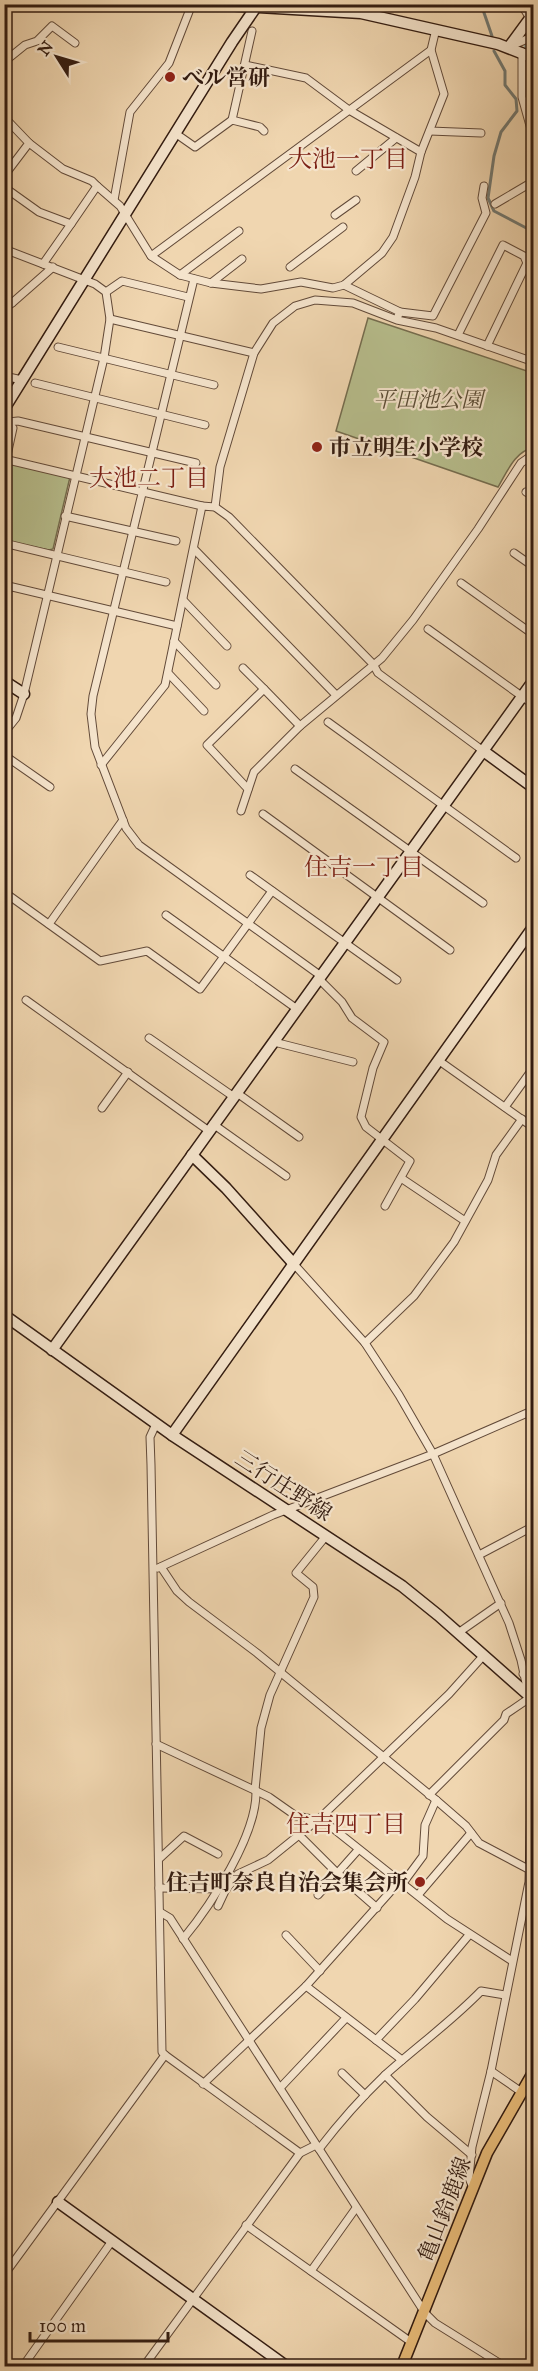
<svg xmlns="http://www.w3.org/2000/svg" width="538" height="2371" viewBox="0 0 538 2371" font-family="'IM FELL Great Primer','Noto Serif JP',serif">
<rect width="100%" height="100%" fill="#f0d6b0"/>
<filter id="stains"><feTurbulence type="fractalNoise" baseFrequency=".00333" numOctaves="4"/><feColorMatrix values="0 0 0 0 .2 0 0 0 0 .09 0 0 0 0 .02 0 0 0 .5 -.17"/></filter>
<radialGradient id="worn" r=".72"><stop offset=".6" stop-color="#630" stop-opacity="0"/><stop offset="1" stop-color="#630" stop-opacity=".3"/></radialGradient>
<!-- green -->
<g fill="#b7be8d" stroke="#756d4f" stroke-width="1.5">
<path d="M368,318L533,373V448C515,451 507,472 498,487L336,431Z"/>
<path d="M12,463L70,477L53,549L49,550L5,541L4,481L8,464Z"/>
</g>
<g fill="none" stroke-linecap="round" stroke-linejoin="round">
<!-- stream -->
<g stroke="#727972" stroke-width="3">
<path d="M481,4L492,36"/>
<path d="M494,51L505,71V85L516,99L517,111L501,132L494,156L488,198L494,211L532,231L534,251"/>
</g>
<!-- river -->
<path stroke="#9cb7b3" stroke-width="16" d="M531,43L534,42"/>
<defs>
<g id="street">
<path d="M521,4L530,18"/>
<path d="M511,46L534,36"/>
<path d="M522,52V97L534,140"/>
<path d="M4,62L25,45L37,41L52,26L75,43"/>
<path d="M245,65L306,78L349,110L421,152"/>
<path d="M232,120L252,31"/>
<path d="M430,131L481,133"/>
<path d="M175,133L195,147L232,120L260,127L264,131"/>
<path d="M29,143L63,169L92,181L97,186"/>
<path d="M356,171L396,138"/>
<path d="M4,176L29,143L7,120"/>
<path d="M4,187L39,212L71,224L43,264"/>
<path d="M114,200L130,112L169,63L192,4"/>
<path d="M495,204L534,181"/>
<path d="M335,215L356,200"/>
<path d="M71,224L97,186L120,206L151,256L180,275L211,283L261,289L301,282L333,288L344,285L382,253L393,237L415,177L421,152L444,94L431,50L436,29"/>
<path d="M4,249L95,284L106,292L110,319L104,358L24,694L16,718L4,733"/>
<path d="M151,256L431,50"/>
<path d="M290,267L343,227"/>
<path d="M180,275L239,231"/>
<path d="M194,279L93,696L91,714L95,747L126,828L139,845L321,976"/>
<path d="M211,283L242,259"/>
<path d="M344,285L400,312L398,316"/>
<path d="M106,292L122,281L188,297"/>
<path d="M4,297L12,303L4,309"/>
<path d="M12,303L53,267"/>
<path d="M400,312L433,316L486,213L482,198L484,186"/>
<path d="M110,319L254,353"/>
<path d="M458,335L503,245L524,256L527,263L487,346"/>
<path d="M58,347L214,385"/>
<path d="M4,376L22,380"/>
<path d="M35,383L205,425"/>
<path d="M8,422L18,421L196,463"/>
<path d="M4,459L202,506"/>
<path d="M4,469L13,428L7,422"/>
<path d="M526,492L534,497"/>
<path d="M215,507L220,467L254,353L273,323L295,306L315,300L353,303L397,320L436,328L534,362"/>
<path d="M65,516L176,541"/>
<path d="M4,543L166,582"/>
<path d="M194,549L336,695"/>
<path d="M514,553L534,567"/>
<path d="M461,583L534,635"/>
<path d="M4,585L177,626"/>
<path d="M183,600L227,646"/>
<path d="M428,629L534,705"/>
<path d="M174,641L216,685"/>
<path d="M243,668L264,689"/>
<path d="M168,673L204,711"/>
<path d="M328,722L516,858"/>
<path d="M4,755L50,787"/>
<path d="M101,765L165,685L202,506L215,507L229,517L373,664L378,673L482,750"/>
<path d="M295,769L483,903"/>
<path d="M248,789L207,745L264,689L300,726"/>
<path d="M241,811L254,772L300,726L382,658L413,620L478,529L521,463L534,454"/>
<path d="M263,814L450,950"/>
<path d="M250,875L397,980"/>
<path d="M4,892L100,961L147,951L200,989L272,891"/>
<path d="M166,915L297,1009"/>
<path d="M49,924L123,820"/>
<path d="M319,979L342,1002L352,1018L384,1042L373,1068L361,1117L366,1127L410,1161L385,1206"/>
<path d="M26,1000L209,1131"/>
<path d="M149,1038L234,1097"/>
<path d="M274,1042L353,1062"/>
<path d="M4,1055L5,1054"/>
<path d="M438,1060L534,1128"/>
<path d="M237,1093L299,1137"/>
<path d="M505,1107L534,1067"/>
<path d="M102,1108L128,1072"/>
<path d="M213,1124L286,1176"/>
<path d="M401,1178L465,1221"/>
<path d="M293,1263L365,1343L399,1395L433,1454L509,1623L521,1660L533,1716L529,1882L491,2071L472,2147L469,2178L473,2188"/>
<path d="M365,1343L414,1296L454,1242L488,1180L496,1155L522,1119"/>
<path d="M479,1555L534,1526"/>
<path d="M161,1567L177,1591L189,1602L257,1653L436,1800L466,1826L479,1843L530,1870"/>
<path d="M158,1568L273,1515L433,1454L534,1410"/>
<path d="M458,1633L501,1603"/>
<path d="M523,1674L534,1670"/>
<path d="M156,1744L269,1797L296,1816L317,1820"/>
<path d="M255,1790L261,1728L270,1695L314,1597L313,1587L296,1573L326,1536"/>
<path d="M429,1795L504,1720L506,1714L528,1699"/>
<path d="M320,1818L447,1919L512,1961"/>
<path d="M299,1835L337,1873L377,1908"/>
<path d="M159,1859L184,1836L218,1854"/>
<path d="M403,1883L423,1856L425,1825L436,1800"/>
<path d="M159,1888L222,1889"/>
<path d="M318,1895L358,1850"/>
<path d="M418,1895L471,1833"/>
<path d="M218,1906L225,1891L238,1874L268,1860L320,1818L449,1694L484,1655"/>
<path d="M160,1912L170,1918L425,2313L435,2323L504,2366"/>
<path d="M286,1935L320,1971"/>
<path d="M183,1939C211,1905 257,1835 256,1791"/>
<path d="M306,1986L402,2060"/>
<path d="M376,2040L415,1999L469,1935"/>
<path d="M165,2055L300,2153"/>
<path d="M491,2071L520,2091"/>
<path d="M342,2073L365,2095"/>
<path d="M385,2075L427,2117L472,2155"/>
<path d="M203,2084L306,1986L399,1882"/>
<path d="M280,2088L346,2018"/>
<path d="M319,2149C339,2123 360,2099 384,2076C416,2047 451,2022 481,1991L505,1995"/>
<path d="M246,2225L411,2342"/>
<path d="M311,2271L356,2208"/>
<path d="M4,2275L165,2055L162,2052L151,1465L150,1437L156,1424"/>
<path d="M23,2366L112,2241"/>
<path d="M144,2366L300,2153L316,2145"/>
</g>
<g id="secondary">
<path d="M208,4L361,13L498,44L534,58"/>
<path d="M509,47L534,13"/>
<path d="M4,409L232,42L258,4"/>
<path d="M4,681L24,694"/>
<path d="M482,750L534,788"/>
<path d="M192,1155L226,1188L293,1263"/>
<path d="M4,1315L172,1435L402,1586L438,1615L534,1700"/>
<path d="M52,1350L534,680"/>
<path d="M172,1435L534,926"/>
<path d="M58,2202L286,2366"/>
</g>
<path id="primary" d="M402,2366L487,2153L534,2071"/>
</defs>
<!-- street casing -->
<use href="#street" stroke="#624a39" stroke-width="9"/>
<!-- secondary casing -->
<use href="#secondary" stroke="#331c11" stroke-width="13"/>
<!-- primary casing -->
<use href="#primary" stroke="#331c11" stroke-width="13"/>
<!-- street -->
<use href="#street" stroke="#f5e4cc" stroke-width="7"/>
<!-- secondary -->
<use href="#secondary" stroke="#f5e4cc" stroke-width="10"/>
<!-- primary -->
<use href="#primary" stroke="#e8bb78" stroke-width="10"/>
</g>
<!-- markers -->
<g fill="#8f2418" stroke="#f5e4cc" stroke-width="2">
<circle cx="170" cy="77" r="6"/>
<circle cx="317" cy="447" r="6"/>
<circle cx="420" cy="1882" r="6"/>
</g>
<g text-anchor="middle" stroke-width="4.5" stroke-linejoin="round" paint-order="stroke">
<!-- poi labels -->
<g font-size="22" font-weight="bold" fill="#331c11" stroke="#f5e4cc" text-anchor="start">
<text x="182" y="85">べル営研</text>
<text x="329" y="455">市立明生小学校</text>
<text x="408" y="1890" text-anchor="end">住吉町奈良自治会集会所</text>
</g>
<!-- park labels -->
<g font-size="22" font-style="italic" fill="#5b4d36" stroke="#f5e4cc">
<text x="428" y="407">平田池公園</text>
</g>
<!-- street labels -->
<g font-size="22" fill="#331c11" stroke="#f5e4cc">
<text transform="translate(284 1485) rotate(33)" y="8">三行庄野線</text>
<text transform="translate(444 2209) rotate(-69)" y="8">亀山鈴鹿線</text>
</g>
<!-- neighbourhood labels -->
<g font-size="24" fill="#7a1f14" stroke="#f5e4cc">
<text x="348" y="167">大池一丁目</text>
<text x="149" y="486">大池二丁目</text>
<text x="364" y="875">住吉一丁目</text>
<text x="346" y="1832">住吉四丁目</text>
</g>
</g>
<!-- margin -->
<rect width="538" height="2371" fill="none" stroke="#f0d6b0" stroke-width="24"/>
<rect x="6" y="6" width="526" height="2359" fill="none" stroke="#331c11" stroke-width="3"/>
<rect x="12" y="12" width="514" height="2347" fill="none" stroke="#331c11" stroke-width="1.5"/>
<!-- north arrow -->
<g transform="translate(57 57) rotate(307)" stroke="#f5e4cc" stroke-width="4.5" paint-order="stroke">
<path d="M0-4.5L10 22L0 15L-10 22Z" fill="#331c11"/>
<text y="-9" font-size="16" font-weight="bold" text-anchor="middle" fill="#331c11">N</text>
</g>
<!-- scale -->
<path d="M30 2332v9h138v-9" fill="none" stroke="#331c11" stroke-width="3"/>
<text x="39" y="2332" font-size="18" fill="#331c11" stroke="#f5e4cc" stroke-width="4.5" paint-order="stroke">100 m</text>
<rect width="100%" height="100%" filter="url(#stains)"/>
<rect width="100%" height="100%" fill="url(#worn)"/>
</svg>
